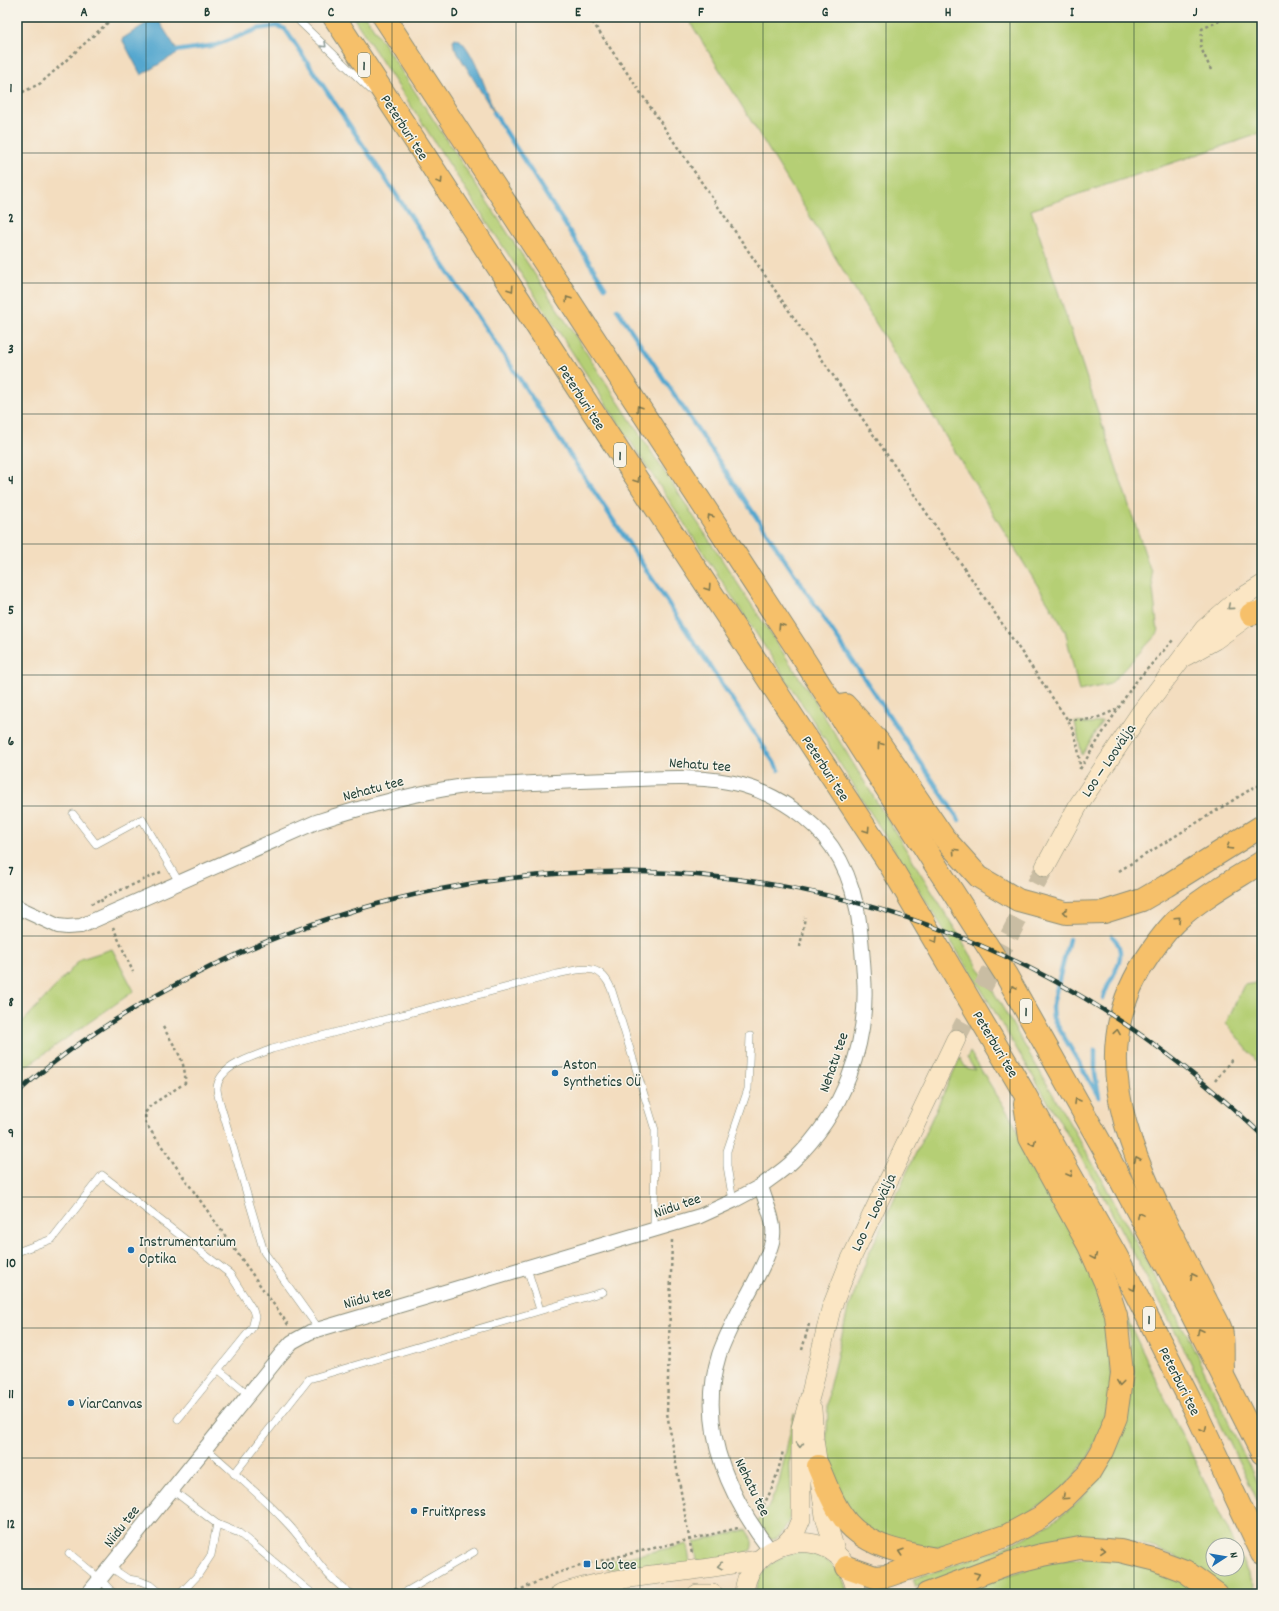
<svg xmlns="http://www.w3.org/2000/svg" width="1279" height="1611" viewBox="0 0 1279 1611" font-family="Dekko,sans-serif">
<rect width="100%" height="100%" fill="#f7f3e8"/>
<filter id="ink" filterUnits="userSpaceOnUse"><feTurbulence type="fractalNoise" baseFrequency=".025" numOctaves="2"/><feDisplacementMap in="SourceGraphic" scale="8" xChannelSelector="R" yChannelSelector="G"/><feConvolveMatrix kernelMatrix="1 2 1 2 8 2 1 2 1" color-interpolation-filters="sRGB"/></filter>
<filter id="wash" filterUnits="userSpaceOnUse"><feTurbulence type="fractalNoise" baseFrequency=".012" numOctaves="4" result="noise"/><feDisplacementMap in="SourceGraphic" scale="16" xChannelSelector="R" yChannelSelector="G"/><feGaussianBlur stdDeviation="0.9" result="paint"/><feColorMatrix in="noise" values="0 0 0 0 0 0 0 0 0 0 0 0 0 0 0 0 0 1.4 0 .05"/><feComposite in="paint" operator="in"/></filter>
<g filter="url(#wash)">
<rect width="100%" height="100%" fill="#f3ddbf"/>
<!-- green -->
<g fill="#b5cf75" stroke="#6a8654">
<path d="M353,17H366L816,703L996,996L1096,1169L1188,1337L1262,1493V1510L1180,1340L1092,1176L989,1002L812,719Z"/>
<path d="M687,17H1262V133L1031,210L1151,572L1158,633L1110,684L1079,691L1065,630Z"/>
<path d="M1102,721L1082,755L1075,722L1091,724Z"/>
<path d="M112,949L134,991L28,1065L17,1076V1028L81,959Z"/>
<path d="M1262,982V1068L1226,1023L1244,985Z"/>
<path d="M970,1052L1011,1118L1082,1247L1106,1315L1110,1338L1112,1390L1104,1423L1089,1456L1068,1484L1049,1501L1006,1525L952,1545L935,1548L918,1547L866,1529L853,1517L828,1468L826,1450L829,1388L847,1314L868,1256L960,1058L966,1068L975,1070L967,1058Z"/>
<path d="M1127,1319L1235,1545H1213V1569H1237V1549L1258,1594C1252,1594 1239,1596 1234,1594C1231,1593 1223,1585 1219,1583C1203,1572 1188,1562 1170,1554C1083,1516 998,1557 916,1587L913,1579C972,1558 1060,1536 1095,1481C1100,1473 1105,1463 1109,1454C1119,1436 1128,1418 1130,1398C1133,1371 1130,1345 1127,1319Z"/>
<path d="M794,1414H795C793,1430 791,1447 790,1463C789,1486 798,1517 780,1535C770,1545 763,1530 757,1523L770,1504L779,1483Z"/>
<path d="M746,1530C751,1537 754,1541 751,1550L744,1553L701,1562L697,1560L694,1542Z"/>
<path d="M687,1544L690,1563L607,1569L606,1562Z"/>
<path d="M798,1552C823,1553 844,1568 847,1594H755C758,1570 775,1556 798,1552Z"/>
<path d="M1103,1557L1164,1570L1205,1594H1099L1083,1591L1059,1594H948L1052,1561Z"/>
</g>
<!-- water -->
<g fill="#54a7cf" stroke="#3a7282">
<path d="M156,17L176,48V54L141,75L122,39Z"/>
<path d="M455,38C470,39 490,99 494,113L454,47L453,40Z"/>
</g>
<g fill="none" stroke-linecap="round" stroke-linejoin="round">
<!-- stream -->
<g stroke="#54a7cf" stroke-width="4.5">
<path d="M176,51L216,45L258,29L277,26L285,29L477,315L779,770"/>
<path d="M494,113L605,287"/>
<path d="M617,309L959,820"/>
<path d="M1069,939L1052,1008L1053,1018L1099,1097L1095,1074V1050"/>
<path d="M1103,998C1110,975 1132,956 1112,936"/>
</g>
</g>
</g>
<g filter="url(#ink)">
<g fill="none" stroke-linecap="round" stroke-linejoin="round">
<!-- secondary-tunnel -->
<path stroke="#c9bda3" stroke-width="19" stroke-dasharray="19 10" stroke-linecap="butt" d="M956,1039L1045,867"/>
<defs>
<g id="lane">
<path d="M297,17L300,22L371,90"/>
<path d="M73,814L96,844L142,819L179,882"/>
<path d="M733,1201L727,1166V1151L748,1089L750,1036"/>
<path d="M17,1252L52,1239L102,1175L230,1274L253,1310L255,1317L252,1328L178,1419"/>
<path d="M527,1268L540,1310"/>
<path d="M319,1329L264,1252L220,1103C219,1099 217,1093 217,1088C219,1065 253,1057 272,1049L557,974C582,969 601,961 612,991L655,1130L654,1230"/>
<path d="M219,1370L248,1394"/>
<path d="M205,1447C231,1471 260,1494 284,1520C308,1543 322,1577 352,1594"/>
<path d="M234,1474L309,1379L603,1292"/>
<path d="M171,1489L217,1524L239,1533L313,1594"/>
<path d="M69,1553L100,1579L114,1594"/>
<path d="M110,1567L128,1579L140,1581L150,1585L161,1594"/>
<path d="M180,1594L198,1575L211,1555L217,1524"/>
<path d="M402,1594L474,1552"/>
</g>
<g id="street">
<path d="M17,907L58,926L67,927L81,926L316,822C365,806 414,793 465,786C482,784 499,785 516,784C548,782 581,781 613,780C656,779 700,774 742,785C776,794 813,819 832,847C859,886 861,931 864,976C869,1045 843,1113 793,1161C784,1170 771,1178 761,1186C765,1202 775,1220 773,1236C772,1253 748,1294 739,1311C732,1325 724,1340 719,1355C697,1427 727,1494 770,1550"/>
<path d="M88,1594L282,1353L292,1342L310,1332L700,1216L733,1201L761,1186"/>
</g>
<g id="secondary">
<path d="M1186,656L1215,640L1251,614L1262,608"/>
<path d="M1045,867L1079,804L1141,712L1204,629L1235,602L1262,585"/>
<path d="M812,1409L814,1439L825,1516L836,1554"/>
<path d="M786,1543L795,1533L801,1519V1428L811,1393L831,1309L850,1261L956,1039"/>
<path d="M560,1594C602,1579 648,1576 692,1570C714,1568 736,1563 758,1560"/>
<path d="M697,1594H713"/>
<path d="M744,1594C746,1550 802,1527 836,1554C848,1564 854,1579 857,1594"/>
</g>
<g id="highway">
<path d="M334,17L890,865L1023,1091L1117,1257L1194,1408L1262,1553"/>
<path d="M384,17L803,658L1006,975L1104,1149L1175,1281L1262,1453"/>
<path d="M1251,614L1262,612"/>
<path d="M845,705L878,741L944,838L979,877L1018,900L1066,913L1104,912L1142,900L1166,886L1262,826"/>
<path d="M1223,1369C1222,1356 1224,1342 1221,1330C1218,1320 1210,1309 1206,1300C1193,1275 1180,1250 1167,1225C1123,1137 1087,1043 1149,955C1158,942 1166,930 1177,920C1202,897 1234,880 1262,862"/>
<path d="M818,1466C825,1482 831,1500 841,1514C861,1546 902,1553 936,1559"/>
<path d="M847,1567L875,1577L887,1576L1008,1535L1041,1517L1065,1497L1089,1473L1102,1451L1116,1417L1122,1373L1116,1315L1105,1282L1089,1246L1030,1138L1025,1104"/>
<path d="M927,1594L1010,1563L1042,1555L1080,1548L1120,1551L1153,1559L1185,1571L1217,1594"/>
</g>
</defs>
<!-- lane casing -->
<use href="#lane" stroke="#898d7a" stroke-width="8"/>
<!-- street casing -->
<use href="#street" stroke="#898d7a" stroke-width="16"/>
<!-- secondary casing -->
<use href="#secondary" stroke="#898d7a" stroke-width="20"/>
<!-- highway casing -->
<use href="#highway" stroke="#898d7a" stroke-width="24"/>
<!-- path -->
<g stroke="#898d7a" stroke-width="2.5" stroke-dasharray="3 3" stroke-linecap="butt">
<path d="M589,17L1067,719C1077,736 1079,749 1080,769"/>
<path d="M1211,70L1201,48L1202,29L1221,20L1250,17L1262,24"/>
<path d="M17,95L41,83L114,17"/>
<path d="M1068,719C1090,721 1097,719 1117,709"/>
<path d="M1080,769L1133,685L1173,640"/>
<path d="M1119,871L1256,786H1262"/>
<path d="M102,902L101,899L161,872"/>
<path d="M91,904L101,899"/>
<path d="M113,927L133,972"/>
<path d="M800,947L805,917"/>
<path d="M163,1027C173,1044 187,1062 185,1083L151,1105L145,1113L146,1124L289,1326L290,1325"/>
<path d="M1215,1081L1233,1058"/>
<path d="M672,1240L667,1413L692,1554"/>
<path d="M802,1350L809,1324"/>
<path d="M760,1511C772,1492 778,1473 783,1451"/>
<path d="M511,1594L554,1574L587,1564L738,1528"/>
</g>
<!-- lane -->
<use href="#lane" stroke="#fff" stroke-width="7"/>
<!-- street -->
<use href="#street" stroke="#fff" stroke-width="14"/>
<!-- secondary -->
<use href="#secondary" stroke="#fbe6c4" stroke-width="19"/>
<!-- highway -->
<use href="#highway" stroke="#f6c06b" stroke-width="22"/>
<defs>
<path id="rail" d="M17,1093C75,1041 143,1000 212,966C477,837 786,840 1047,977C1126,1019 1198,1074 1262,1135"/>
</defs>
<!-- rail casing -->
<use href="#rail" stroke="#1f3d34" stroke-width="4.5"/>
<!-- rail -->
<use href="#rail" stroke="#f7f3e8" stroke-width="3" stroke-dasharray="9" stroke-linecap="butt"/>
</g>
<!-- one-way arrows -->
<defs><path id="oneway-chevron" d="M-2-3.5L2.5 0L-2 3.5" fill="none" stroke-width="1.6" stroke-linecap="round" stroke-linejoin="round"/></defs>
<use stroke="#8f9e9a" href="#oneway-chevron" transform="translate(324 45) rotate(44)"/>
<g stroke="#80784d">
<use href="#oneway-chevron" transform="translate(440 181) rotate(57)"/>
<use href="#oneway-chevron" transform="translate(511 289) rotate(57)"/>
<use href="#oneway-chevron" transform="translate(568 299) rotate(-123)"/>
<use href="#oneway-chevron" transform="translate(639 408) rotate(-123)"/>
<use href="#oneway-chevron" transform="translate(637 480) rotate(57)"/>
<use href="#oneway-chevron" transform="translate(710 517) rotate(-123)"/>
<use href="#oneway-chevron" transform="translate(708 588) rotate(57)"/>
<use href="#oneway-chevron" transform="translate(781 626) rotate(-123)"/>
<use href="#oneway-chevron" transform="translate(880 745) rotate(-126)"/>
<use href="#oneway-chevron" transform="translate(867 830) rotate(57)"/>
<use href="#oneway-chevron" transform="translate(1229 847) rotate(148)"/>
<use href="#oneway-chevron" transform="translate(955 851) rotate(-133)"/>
<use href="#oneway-chevron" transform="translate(1065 912) rotate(-172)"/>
<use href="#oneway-chevron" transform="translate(1178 919) rotate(-43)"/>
<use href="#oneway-chevron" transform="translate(935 940) rotate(59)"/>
<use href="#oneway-chevron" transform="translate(1013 988) rotate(-120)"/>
<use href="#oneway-chevron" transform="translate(1117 1032) rotate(-81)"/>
<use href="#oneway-chevron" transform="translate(1077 1101) rotate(-120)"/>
<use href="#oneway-chevron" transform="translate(1033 1143) rotate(64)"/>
<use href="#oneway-chevron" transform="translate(1137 1159) rotate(-113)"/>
<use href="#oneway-chevron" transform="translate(1070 1174) rotate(61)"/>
<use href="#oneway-chevron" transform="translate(1140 1215) rotate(-118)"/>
<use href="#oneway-chevron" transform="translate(1094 1257) rotate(66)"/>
<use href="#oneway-chevron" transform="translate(1193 1276) rotate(-117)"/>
<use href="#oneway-chevron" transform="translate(1133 1288) rotate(63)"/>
<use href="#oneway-chevron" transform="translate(1200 1331) rotate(-117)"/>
<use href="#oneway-chevron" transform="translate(1120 1383) rotate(97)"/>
<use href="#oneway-chevron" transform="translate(1204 1429) rotate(65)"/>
<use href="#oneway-chevron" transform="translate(1065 1497) rotate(137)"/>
<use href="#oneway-chevron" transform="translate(1103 1550) rotate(4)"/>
<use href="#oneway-chevron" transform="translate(901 1552) rotate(-162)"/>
<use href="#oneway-chevron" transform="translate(977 1575) rotate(-21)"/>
</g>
<g stroke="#8d927c">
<use href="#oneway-chevron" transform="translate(1230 607) rotate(140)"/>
<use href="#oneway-chevron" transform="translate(800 1445) rotate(91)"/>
<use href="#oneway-chevron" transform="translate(720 1566) rotate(171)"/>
</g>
</g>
<!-- grid -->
<path fill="none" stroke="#1f3d34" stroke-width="1" stroke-opacity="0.55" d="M146,17V1594M269,17V1594M392,17V1594M516,17V1594M640,17V1594M763,17V1594M886,17V1594M1010,17V1594M1134,17V1594M17,153H1262M17,283H1262M17,414H1262M17,544H1262M17,675H1262M17,806H1262M17,936H1262M17,1067H1262M17,1197H1262M17,1328H1262M17,1458H1262"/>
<!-- markers -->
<g fill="#1f6fb2" stroke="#f7f3e8" stroke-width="1.5">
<circle cx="555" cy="1073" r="4"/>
<circle cx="131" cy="1250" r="4"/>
<circle cx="71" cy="1403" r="4"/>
<circle cx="414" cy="1511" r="4"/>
<rect x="583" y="1560" width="8" height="8" rx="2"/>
</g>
<g text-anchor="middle" stroke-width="3" stroke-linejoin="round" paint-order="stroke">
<!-- shield labels -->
<g fill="#f7f3e8" stroke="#60746a" stroke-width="1">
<rect x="358" y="53" width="12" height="24" rx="3"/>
<rect x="614" y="443" width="12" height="24" rx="3"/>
<rect x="1020" y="999" width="12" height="24" rx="3"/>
<rect x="1143" y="1307" width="12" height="24" rx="3"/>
</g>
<g font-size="14" font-weight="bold" fill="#1f3d34">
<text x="364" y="70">1</text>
<text x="620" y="460">1</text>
<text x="1026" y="1016">1</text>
<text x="1149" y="1324">1</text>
</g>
<!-- street labels -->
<g font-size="15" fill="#1f3d34" stroke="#f7f3e8">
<text transform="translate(405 127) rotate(57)" y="5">Peterburi tee</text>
<text transform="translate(582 397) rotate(57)" y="5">Peterburi tee</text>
<text transform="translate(1108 760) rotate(-56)" y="5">Loo — Loovälja</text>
<text transform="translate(700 764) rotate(4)" y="5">Nehatu tee</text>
<text transform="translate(826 768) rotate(57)" y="5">Peterburi tee</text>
<text transform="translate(373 788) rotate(-15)" y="5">Nehatu tee</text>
<text transform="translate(996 1044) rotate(59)" y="5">Peterburi tee</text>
<text transform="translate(833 1062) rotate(-71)" y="5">Nehatu tee</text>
<text transform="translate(677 1205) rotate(-19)" y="5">Niidu tee</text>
<text transform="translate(873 1212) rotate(-64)" y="5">Loo — Loovälja</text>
<text transform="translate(367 1297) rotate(-16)" y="5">Niidu tee</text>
<text transform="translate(1180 1381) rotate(63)" y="5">Peterburi tee</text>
<text transform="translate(753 1487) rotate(64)" y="5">Nehatu tee</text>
<text transform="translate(121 1526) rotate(-52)" y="5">Niidu tee</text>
</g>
<!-- poi labels -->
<g font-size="15" fill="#1f3d34" stroke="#f7f3e8" text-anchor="start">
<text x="563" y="1069">Aston<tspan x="563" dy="17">Synthetics OÜ</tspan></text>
<text x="139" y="1246">Instrumentarium<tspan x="139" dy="17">Optika</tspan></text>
<text x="79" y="1408">ViarCanvas</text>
<text x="422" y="1516">FruitXpress</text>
<text x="595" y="1569">Loo tee</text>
</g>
</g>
<!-- margin -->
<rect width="1279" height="1611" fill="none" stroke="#f7f3e8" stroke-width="44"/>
<!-- north arrow -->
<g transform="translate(1225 1557) rotate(78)"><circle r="19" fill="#f7f3e8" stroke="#a1aaa0"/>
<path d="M0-3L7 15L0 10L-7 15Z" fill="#1f6fb2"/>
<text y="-6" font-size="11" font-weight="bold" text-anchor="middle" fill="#1f3d34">N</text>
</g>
<rect x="22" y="22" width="1235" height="1567" fill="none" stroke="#1f3d34" stroke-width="1.5"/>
<g font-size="13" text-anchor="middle" font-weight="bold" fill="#1f3d34">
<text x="84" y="16">A</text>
<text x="207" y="16">B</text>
<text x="331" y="16">C</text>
<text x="454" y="16">D</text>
<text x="578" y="16">E</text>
<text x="701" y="16">F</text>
<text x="825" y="16">G</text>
<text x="948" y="16">H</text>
<text x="1072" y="16">I</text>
<text x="1195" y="16">J</text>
<text x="11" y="92">1</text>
<text x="11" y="222">2</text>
<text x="11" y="353">3</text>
<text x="11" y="484">4</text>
<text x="11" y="614">5</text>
<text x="11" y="745">6</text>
<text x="11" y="875">7</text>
<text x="11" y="1006">8</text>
<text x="11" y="1137">9</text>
<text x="11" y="1267">10</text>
<text x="11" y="1398">11</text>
<text x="11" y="1528">12</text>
</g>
</svg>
